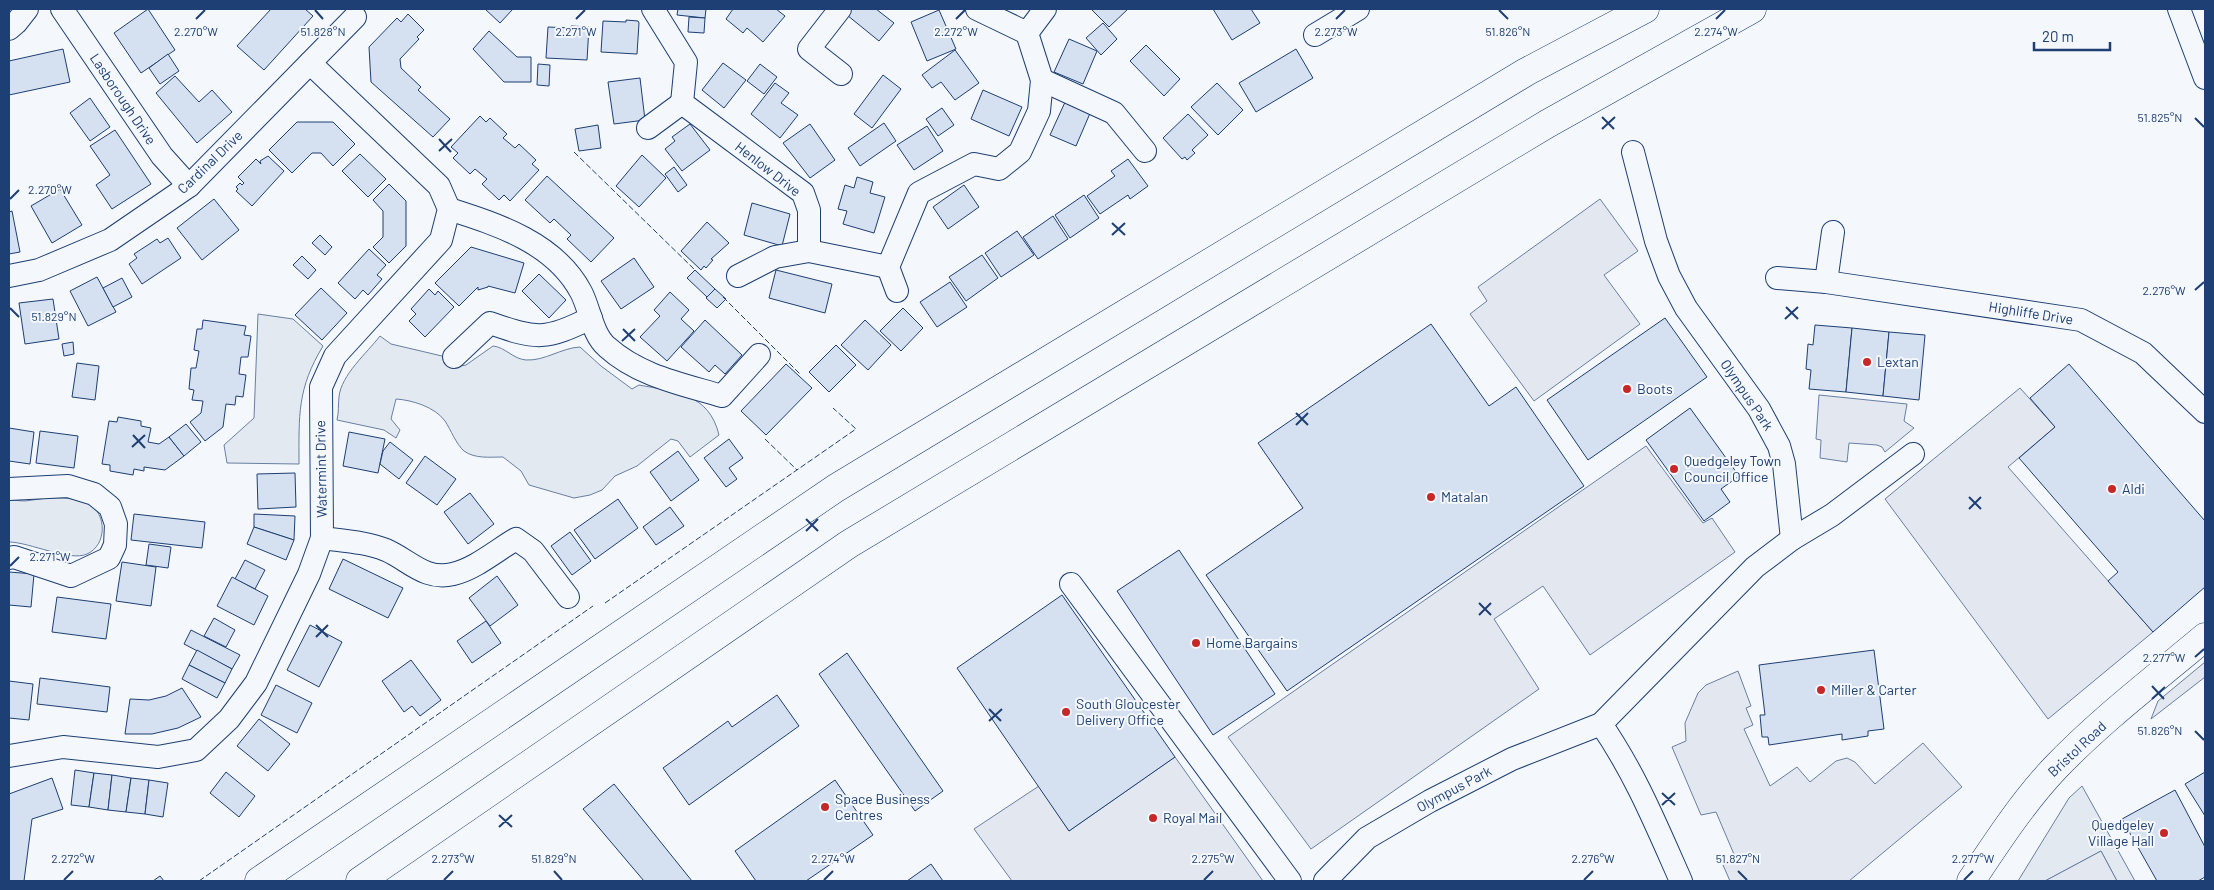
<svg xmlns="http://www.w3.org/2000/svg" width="2214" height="890" viewBox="0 0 2214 890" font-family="Barlow,sans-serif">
<rect width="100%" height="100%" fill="#f4f7fb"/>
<!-- green -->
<g fill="#e3e9f0" stroke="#687fa3">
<path d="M258,314L293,319L323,346C297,389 299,415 299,464L227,463L224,445L254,418Z"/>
<path d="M380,336L391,344L442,356L455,367L466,365L493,346C505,347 513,359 526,360C545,361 561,348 580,347L601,366L632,389L639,385C675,392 709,393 719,435L690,457L678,441L671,439L637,466L615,476L602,490L590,495L574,498L529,485L521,471L503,457C490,457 475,459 464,451C456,444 451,430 445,421C435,407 412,400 396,399L391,419L400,430L396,438L384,430L337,420C339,412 338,405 339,397C341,375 367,353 380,336Z"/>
<path d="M47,498C61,498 76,497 89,504C107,514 107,545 87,554C70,562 29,542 9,542V500L25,501Z"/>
<path d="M2082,786L2135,881H2117L2101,851L2045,881H2018L2069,798Z"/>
</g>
<!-- parking -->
<g fill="#e3e8f0" stroke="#687fa3">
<path d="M1600,199L1638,251L1604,275L1640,324L1534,401L1470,314L1487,301L1478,287Z"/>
<path d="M2020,388L2055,427L2008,467L2153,632L2048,719L1885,499Z"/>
<path d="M1819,395L1907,404L1904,421L1914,428L1885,452L1882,447L1877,445L1849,443L1847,462L1820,458L1821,440L1816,439Z"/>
<path d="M1646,446L1703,523L1712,518L1735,552L1590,655L1543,586L1494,619L1539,689L1311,849L1228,737Z"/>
<path d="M2205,662V677L2151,719L2158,701Z"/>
<path d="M1738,671L1751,706L1746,708L1753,725L1744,729L1770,786L1797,767L1810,782L1836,761L1847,758L1855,762L1875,784L1923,743L1962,787L1849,881H1730L1723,865L1736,859L1716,812L1701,815L1672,747L1686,741L1685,723L1698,693L1706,685Z"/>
<path d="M1175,757L1263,881H1012L974,829L1039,786L1069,831Z"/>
<path d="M2101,851L2117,881H2045Z"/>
</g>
<!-- building -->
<g fill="#d5e0f0" stroke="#1d3f73">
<path d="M148,9L175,50L141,73L114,33Z"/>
<path d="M271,9H305L313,16L264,70L237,46Z"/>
<path d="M485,9H513L500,23Z"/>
<path d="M678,9H706L705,18L677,15Z"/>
<path d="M733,9H776L785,16L763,42L747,28L743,33L726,19Z"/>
<path d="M843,9H876L894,23L879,41L842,11Z"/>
<path d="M1091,9H1128L1109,27Z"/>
<path d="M1213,9H1251L1260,23L1232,40Z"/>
<path d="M939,10L956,49L927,61L911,22Z"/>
<path d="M408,14L424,30L417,37L419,39L400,59L401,68L421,87L418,90L450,119L433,137L371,82L369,47L397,18L401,22Z"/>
<path d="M689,17L705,18L704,33L688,32Z"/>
<path d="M626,20L638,21L639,23L637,54L601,52L603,21L626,22Z"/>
<path d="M1103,23L1117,39L1101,55L1086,38Z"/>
<path d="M571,26L589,27L587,60L546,58L548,27L571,28Z"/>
<path d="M489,31L517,57H531V82H504L473,49Z"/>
<path d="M1069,39L1097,51L1083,84L1054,72Z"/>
<path d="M1146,45L1180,79L1164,96L1130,61Z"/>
<path d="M63,49L70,82L9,95V61Z"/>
<path d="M1296,49L1313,78L1256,112L1239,83Z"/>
<path d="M955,50L979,83L955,100L941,82L932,88L922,75Z"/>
<path d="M168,54L179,71L160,84L149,68Z"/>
<path d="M723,63L746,80L724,108L702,90Z"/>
<path d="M538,64L550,65L549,86L537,85Z"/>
<path d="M760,64L777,77L764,94L747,81Z"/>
<path d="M883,75L901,89L872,128L854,114Z"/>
<path d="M175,76L199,102L212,90L232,112L197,143L156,93Z"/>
<path d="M640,78L645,120L614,124L608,82Z"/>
<path d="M775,83L789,93L781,103L798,115L780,138L751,114Z"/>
<path d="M1217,83L1243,110L1218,135L1191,107Z"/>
<path d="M983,90L1022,107L1009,136L971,119Z"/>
<path d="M90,98L110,127L90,141L70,113Z"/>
<path d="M1066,100L1091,111L1076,146L1050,135Z"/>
<path d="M942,108L954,125L938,136L926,119Z"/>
<path d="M1188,114L1208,135L1192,150L1195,153L1187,160L1185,157L1182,159L1163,138Z"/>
<path d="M480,116L486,122L490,118L507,134L503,138L515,148L519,144L536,160L532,164L539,170L510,201L504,195L499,200L482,184L487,179L475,169L470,174L453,158L458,153L451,147Z"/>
<path d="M297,122H333L355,144L333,166L321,153H312L292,173L269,150Z"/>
<path d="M884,123L896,141L860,166L848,148Z"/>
<path d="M690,124L710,150L682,171L665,149L675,141L672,137Z"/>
<path d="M810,124L835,160L810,178L783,143Z"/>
<path d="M598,125L601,148L579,151L575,129Z"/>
<path d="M927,126L943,151L914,170L897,145Z"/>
<path d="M115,130L151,184L112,209L96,185L110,175L90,146Z"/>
<path d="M360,154L386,179L368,197L342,171Z"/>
<path d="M642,155L666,178L639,207L616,186Z"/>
<path d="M268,156L284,171L252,206L236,191L238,189L236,187L240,183L242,185L244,183L238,177L256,159L261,164L260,161Z"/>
<path d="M1128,159L1148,186L1130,199L1128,195L1100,214L1087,196L1115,176L1111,171Z"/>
<path d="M674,167L687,185L678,192L665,174Z"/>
<path d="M547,176L614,238L591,262L567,239L571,235L554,219L550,223L525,200Z"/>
<path d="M857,177L873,182L870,193L885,197L874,233L843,224L847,211L838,209L845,185L854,188Z"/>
<path d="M389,184L406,201V246L389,263L373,247L383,237V211L373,200Z"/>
<path d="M964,185L979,207L948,229L933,207Z"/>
<path d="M60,189L82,225L52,243L31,206Z"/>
<path d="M1084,195L1099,218L1070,238L1055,215Z"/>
<path d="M214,199L239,230L202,260L177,228Z"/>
<path d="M752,203L790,214L782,246L744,235Z"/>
<path d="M12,211L20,252L9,254V212Z"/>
<path d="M1053,216L1068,239L1038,259L1023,237Z"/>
<path d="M707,222L729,243L711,259L713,260L706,268L704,266L701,270L681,251Z"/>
<path d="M1017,231L1034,255L1001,277L985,253Z"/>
<path d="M320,235L332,247L325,255L312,243Z"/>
<path d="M168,238L181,258L142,284L129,264L137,258L134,254L157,239L160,243Z"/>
<path d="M471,247L524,263L515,293L488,286V287L478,290V287L459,306L435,283Z"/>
<path d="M369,249L386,265L377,275L382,279L368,295L363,290L355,299L338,283Z"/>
<path d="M982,255L998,278L966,301L949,277Z"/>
<path d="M302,256L316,270L308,279L293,265Z"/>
<path d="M634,258L654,287L621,309L601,281Z"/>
<path d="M695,270L715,289L707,297L687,278Z"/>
<path d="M776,270L832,284L825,313L769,298Z"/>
<path d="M539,274L566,300L549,318L522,291Z"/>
<path d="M97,277L116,312L88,326L70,291Z"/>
<path d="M122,278L132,297L113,307L103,288Z"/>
<path d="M950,282L967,307L937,327L920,302Z"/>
<path d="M321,288L347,313L322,340L295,315Z"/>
<path d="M429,289L435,295L438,291L454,307L425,337L409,321L416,314L411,309Z"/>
<path d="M715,289L726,299L717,308L706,298Z"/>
<path d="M670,292L689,310L681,319L694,331L667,361L640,337L660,316L654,310Z"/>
<path d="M53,299L59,339L25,344L19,303Z"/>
<path d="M903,308L923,328L901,351L880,331Z"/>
<path d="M1665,318L1707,377L1588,460L1547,400Z"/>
<path d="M203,320L246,326L244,335L251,336L248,357H241L239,374L246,375L243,397L236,396L235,405L226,404L223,427L205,441L190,422L201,413L203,401L192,400L194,390L189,389L191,368H196L199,351L194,350L197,329H202Z"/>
<path d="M705,320L742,355L725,374L715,365L709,372L681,347Z"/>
<path d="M865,320L891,345L868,370L841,345Z"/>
<path d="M1431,324L1489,406L1516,387L1584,486L1287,691L1206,575L1303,508L1258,443Z"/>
<path d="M1815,325L1852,328L1846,392L1809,389L1811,370L1806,369L1808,344L1813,345Z"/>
<path d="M1852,328L1889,332L1883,396L1846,392Z"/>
<path d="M1889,332L1925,335L1919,400L1883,396Z"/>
<path d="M73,342L74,354L64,356L62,344Z"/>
<path d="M836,345L856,365L829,392L809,372Z"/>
<path d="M77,363L99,366L95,400L72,397Z"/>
<path d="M786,364L812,388L766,435L741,411Z"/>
<path d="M2069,364L2205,521V587L2153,632L2108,581L2118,572L2019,458L2055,427L2030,398Z"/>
<path d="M1690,408L1739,476L1721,489L1730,502L1704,521L1646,440Z"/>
<path d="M118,417L141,421V426L151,428L148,442L159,444L169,437L184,456L165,470L144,467V471L134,469L133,475L110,471V465L102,464L109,421L117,422Z"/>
<path d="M186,424L201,442L184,456L169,437Z"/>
<path d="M9,428L34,432L30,464L9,461Z"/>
<path d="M40,431L78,436L74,468L36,463Z"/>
<path d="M349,432L385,439L378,473L343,466Z"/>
<path d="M729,439L743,458L729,468L737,479L726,487L704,458Z"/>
<path d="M390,442L413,460L399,479L380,464L383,451Z"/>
<path d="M678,451L699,480L671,501L650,472Z"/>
<path d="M425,456L456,479L437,505L406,483Z"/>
<path d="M295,473L296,507L258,509L257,474Z"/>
<path d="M470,493L494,524L468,544L444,512Z"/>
<path d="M618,499L638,528L595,559L574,530Z"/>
<path d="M670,507L684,526L656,545L643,527Z"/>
<path d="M134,514L205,522L202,548L131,540Z"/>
<path d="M254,514L295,516L294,540L254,527Z"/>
<path d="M254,527L294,540L286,560L247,544Z"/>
<path d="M570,532L591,561L572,575L551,546Z"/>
<path d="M149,544L171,547L168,568L146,565Z"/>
<path d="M1179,550L1275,694L1213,735L1117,591Z"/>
<path d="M343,559L403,588L388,618L329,589Z"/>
<path d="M245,560L265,570L255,589L235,579Z"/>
<path d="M122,562L156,567L151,606L116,601Z"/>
<path d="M9,572L34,574L31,607L9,605Z"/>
<path d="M497,576L518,605L490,626L469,598Z"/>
<path d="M232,577L268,596L254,625L217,606Z"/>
<path d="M1062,595L1175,757L1069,831L957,668Z"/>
<path d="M57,597L111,604L106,639L52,632Z"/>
<path d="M214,618L235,630L226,647L204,636Z"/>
<path d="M486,621L501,643L472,663L457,641Z"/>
<path d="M310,625L342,642L319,687L287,670Z"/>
<path d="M191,630L240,655L232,669L184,644Z"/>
<path d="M197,650L232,669L225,683L189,665Z"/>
<path d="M1874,650L1884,729L1868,731V736L1842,740V734L1769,745L1768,737H1762L1760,715H1765L1759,665Z"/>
<path d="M847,653L943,791L915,811L819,674Z"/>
<path d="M411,660L441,700L420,716L412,706L404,712L382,681Z"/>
<path d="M189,665L225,683L217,698L182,679Z"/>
<path d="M40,678L110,687L107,712L37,704Z"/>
<path d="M9,681L33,684L29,720L9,718Z"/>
<path d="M276,685L312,703L297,733L261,715Z"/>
<path d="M182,688L201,717L178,728L152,734H125L130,699L149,700L166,696Z"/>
<path d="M777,695L799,726L689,805L663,768L728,721L732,727Z"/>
<path d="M259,719L290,744L268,771L237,746Z"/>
<path d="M75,770L94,773L89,807L71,805Z"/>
<path d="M226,772L255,796L239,817L210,793Z"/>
<path d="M2205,772V816L2185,784Z"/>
<path d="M94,773L112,775L108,810L89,807Z"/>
<path d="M112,775L131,778L126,812L108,810Z"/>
<path d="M52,778L63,809L32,819L24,881H9V794Z"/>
<path d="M131,778L149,780L145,814L126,812Z"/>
<path d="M149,780L168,783L163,817L145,814Z"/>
<path d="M835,780L873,835L806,881H756L735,851Z"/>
<path d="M614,784L692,881H644L583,809Z"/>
<path d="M2175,790L2205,847V877L2198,881H2157L2122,819Z"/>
<path d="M931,864L943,881H907Z"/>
<path d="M160,876L164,881H153Z"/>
</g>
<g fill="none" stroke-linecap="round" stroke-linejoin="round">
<defs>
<g id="minor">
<path d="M62,9L162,156L189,186"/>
<path d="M653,9L686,62L682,103L803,193L809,210V251L888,267L919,193L974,164L999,169L1020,152L1039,111L1042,80L1027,33"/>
<path d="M840,9L809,49L841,74"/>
<path d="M977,9L1027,33L1045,9"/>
<path d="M2179,9L2205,78"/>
<path d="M9,29L16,23L27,9"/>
<path d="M1315,35L1358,9"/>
<path d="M1042,80L1114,113L1145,151"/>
<path d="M648,128L682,103"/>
<path d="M1633,152L1656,241L1669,276L1686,308L1759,409L1779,446L1784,464L1792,539"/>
<path d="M449,209C499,225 555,243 581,292C590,309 592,334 607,347C639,376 682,384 722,396L759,355"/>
<path d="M888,267L897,291"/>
<path d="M9,276L39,270L110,240L189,186L355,17"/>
<path d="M738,276L775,257L809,251"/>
<path d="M1777,278L1826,282L2081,320L2143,353L2205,412"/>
<path d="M1826,282L1833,232"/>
<path d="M454,357L490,323C538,340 545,340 591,318"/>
<path d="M9,489L68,486L94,494L110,507L116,524L115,545L109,558L71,576L14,557L9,558"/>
<path d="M322,538C344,541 366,542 386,550C409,560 425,581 453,574C475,569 497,550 516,539L533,551L568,597"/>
<path d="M1071,584L1290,881"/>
<path d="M1601,724C1635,773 1657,827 1681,881"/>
<path d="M9,756L63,747L158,757L196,750L229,719L256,683L309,574L322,538L321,387L335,356L441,240L449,209L439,186L310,63"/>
<path d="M1325,881L1367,838L1430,801L1512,759L1601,724L1755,567L1792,539L1832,515L1913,454"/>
</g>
<path id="secondary" d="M1971,881C1997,842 2023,802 2055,768C2101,720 2155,679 2205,637"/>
<g id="trunk">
<path d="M259,881L836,488L1526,72L1645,9"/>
<path d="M360,881L849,544L1547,124L1752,9"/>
</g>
</defs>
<!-- minor casing -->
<use href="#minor" stroke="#1d3f73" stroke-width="24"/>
<!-- secondary casing -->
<use href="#secondary" stroke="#1d3f73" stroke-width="29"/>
<!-- trunk casing -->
<use href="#trunk" stroke="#1d3f73" stroke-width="29"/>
<!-- minor -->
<use href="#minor" stroke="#f4f7fb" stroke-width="22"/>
<!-- secondary -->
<use href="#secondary" stroke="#f4f7fb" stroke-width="28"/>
<!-- trunk -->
<use href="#trunk" stroke="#f4f7fb" stroke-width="28"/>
<!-- fence -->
<g stroke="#1d3f73" stroke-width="1" stroke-dasharray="6 2.5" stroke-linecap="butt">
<path d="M574,152L696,271"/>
<path d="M723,297L801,375"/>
<path d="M765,439L797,470"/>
<path d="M605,603L856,429L833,408"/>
<path d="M199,881L593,606"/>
</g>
</g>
<!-- ticks -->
<path fill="none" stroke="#1d3f73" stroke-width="2" d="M315,10L323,19M1499,10L1508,19M196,19L205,10M576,19L585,10M956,19L965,10M1336,19L1345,10M1716,19L1725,10M1602,117L1614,129M2195,118L2204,127M1602,129L1615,117M439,139L451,152M439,151L452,139M10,199L19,190M1112,223L1125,235M1112,235L1125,223M2195,290L2204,282M1786,307L1798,319M10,308L19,317M1785,319L1798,307M623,329L635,341M622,341L635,329M1296,413L1308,425M1296,425L1308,413M133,435L145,448M132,447L145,435M1969,497L1981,509M1969,509L1981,497M806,519L818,531M806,531L818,519M10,566L19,557M1479,603L1491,615M1479,615L1491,603M316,625L328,637M316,637L328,625M2195,657L2204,649M2152,686L2164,699M2152,699L2165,687M989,709L1001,721M989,721L1002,709M2195,731L2204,740M1662,793L1675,805M1662,805L1675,793M499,815L512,827M499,827L512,815M554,871L562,880M1738,871L1747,880M64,880L73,871M444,880L453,871M824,880L833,871M1204,880L1213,871M1584,880L1593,871M1964,880L1973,871"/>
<!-- markers -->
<g fill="#c62828" stroke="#f4f7fb" stroke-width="2">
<circle cx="1867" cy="362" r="5"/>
<circle cx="1627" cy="389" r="5"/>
<circle cx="1674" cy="469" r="5"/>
<circle cx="2112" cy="489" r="5"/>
<circle cx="1431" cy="497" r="5"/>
<circle cx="1196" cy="643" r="5"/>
<circle cx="1821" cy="690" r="5"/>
<circle cx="1066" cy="712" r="5"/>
<circle cx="825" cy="807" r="5"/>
<circle cx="1153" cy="818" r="5"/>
<circle cx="2164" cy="833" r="5"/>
</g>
<g text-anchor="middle" stroke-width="4" stroke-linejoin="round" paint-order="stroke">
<!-- street labels -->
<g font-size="14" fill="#1d3f73" stroke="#f4f7fb">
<text transform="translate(123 99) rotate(56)" y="5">Lasborough Drive</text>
<text transform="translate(210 162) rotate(-44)" y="5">Cardinal Drive</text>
<text transform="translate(768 169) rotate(38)" y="5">Henlow Drive</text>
<text transform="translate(2031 313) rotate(9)" y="5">Highliffe Drive</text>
<text transform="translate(1747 395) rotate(56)" y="5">Olympus Park</text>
<text transform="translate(321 469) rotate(-91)" y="5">Watermint Drive</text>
<text transform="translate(2077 749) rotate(-43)" y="5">Bristol Road</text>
<text transform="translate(1454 789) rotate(-28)" y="5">Olympus Park</text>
</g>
<!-- poi labels -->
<g font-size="14" fill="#1d3f73" stroke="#f4f7fb" text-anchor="start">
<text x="1877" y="367">Lextan</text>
<text x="1637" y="394">Boots</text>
<text x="1684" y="466">Quedgeley Town<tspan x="1684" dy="16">Council Office</tspan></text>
<text x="2122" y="494">Aldi</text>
<text x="1441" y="502">Matalan</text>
<text x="1206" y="648">Home Bargains</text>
<text x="1831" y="695">Miller &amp; Carter</text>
<text x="1076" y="709">South Gloucester<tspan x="1076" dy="16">Delivery Office</tspan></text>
<text x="835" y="804">Space Business<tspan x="835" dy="16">Centres</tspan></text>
<text x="1163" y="823">Royal Mail</text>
<text x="2154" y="830" text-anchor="end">Quedgeley<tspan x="2154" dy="16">Village Hall</tspan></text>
</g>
</g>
<g font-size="12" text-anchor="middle" fill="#1d3f73" stroke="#f4f7fb" stroke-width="4" stroke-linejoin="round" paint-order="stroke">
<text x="196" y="36">2.270°W</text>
<text x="576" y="36">2.271°W</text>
<text x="956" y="36">2.272°W</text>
<text x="1336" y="36">2.273°W</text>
<text x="1716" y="36">2.274°W</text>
<text x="323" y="36">51.828°N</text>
<text x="1508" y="36">51.826°N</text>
<text x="2160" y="122">51.825°N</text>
<text x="50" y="194">2.270°W</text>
<text x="2164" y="295">2.276°W</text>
<text x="54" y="321">51.829°N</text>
<text x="50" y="561">2.271°W</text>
<text x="2164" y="662">2.277°W</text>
<text x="2160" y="735">51.826°N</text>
<text x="554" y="863">51.829°N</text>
<text x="1738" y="863">51.827°N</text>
<text x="73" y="863">2.272°W</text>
<text x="453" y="863">2.273°W</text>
<text x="833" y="863">2.274°W</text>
<text x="1213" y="863">2.275°W</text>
<text x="1593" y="863">2.276°W</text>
<text x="1973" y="863">2.277°W</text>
</g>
<!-- border -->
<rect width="2214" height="890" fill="none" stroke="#1d3f73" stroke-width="20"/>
<!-- scale -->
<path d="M2034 42v8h76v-8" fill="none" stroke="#1d3f73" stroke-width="2.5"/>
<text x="2042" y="42" font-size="15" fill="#1d3f73" stroke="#f4f7fb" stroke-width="4" paint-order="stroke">20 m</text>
</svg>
